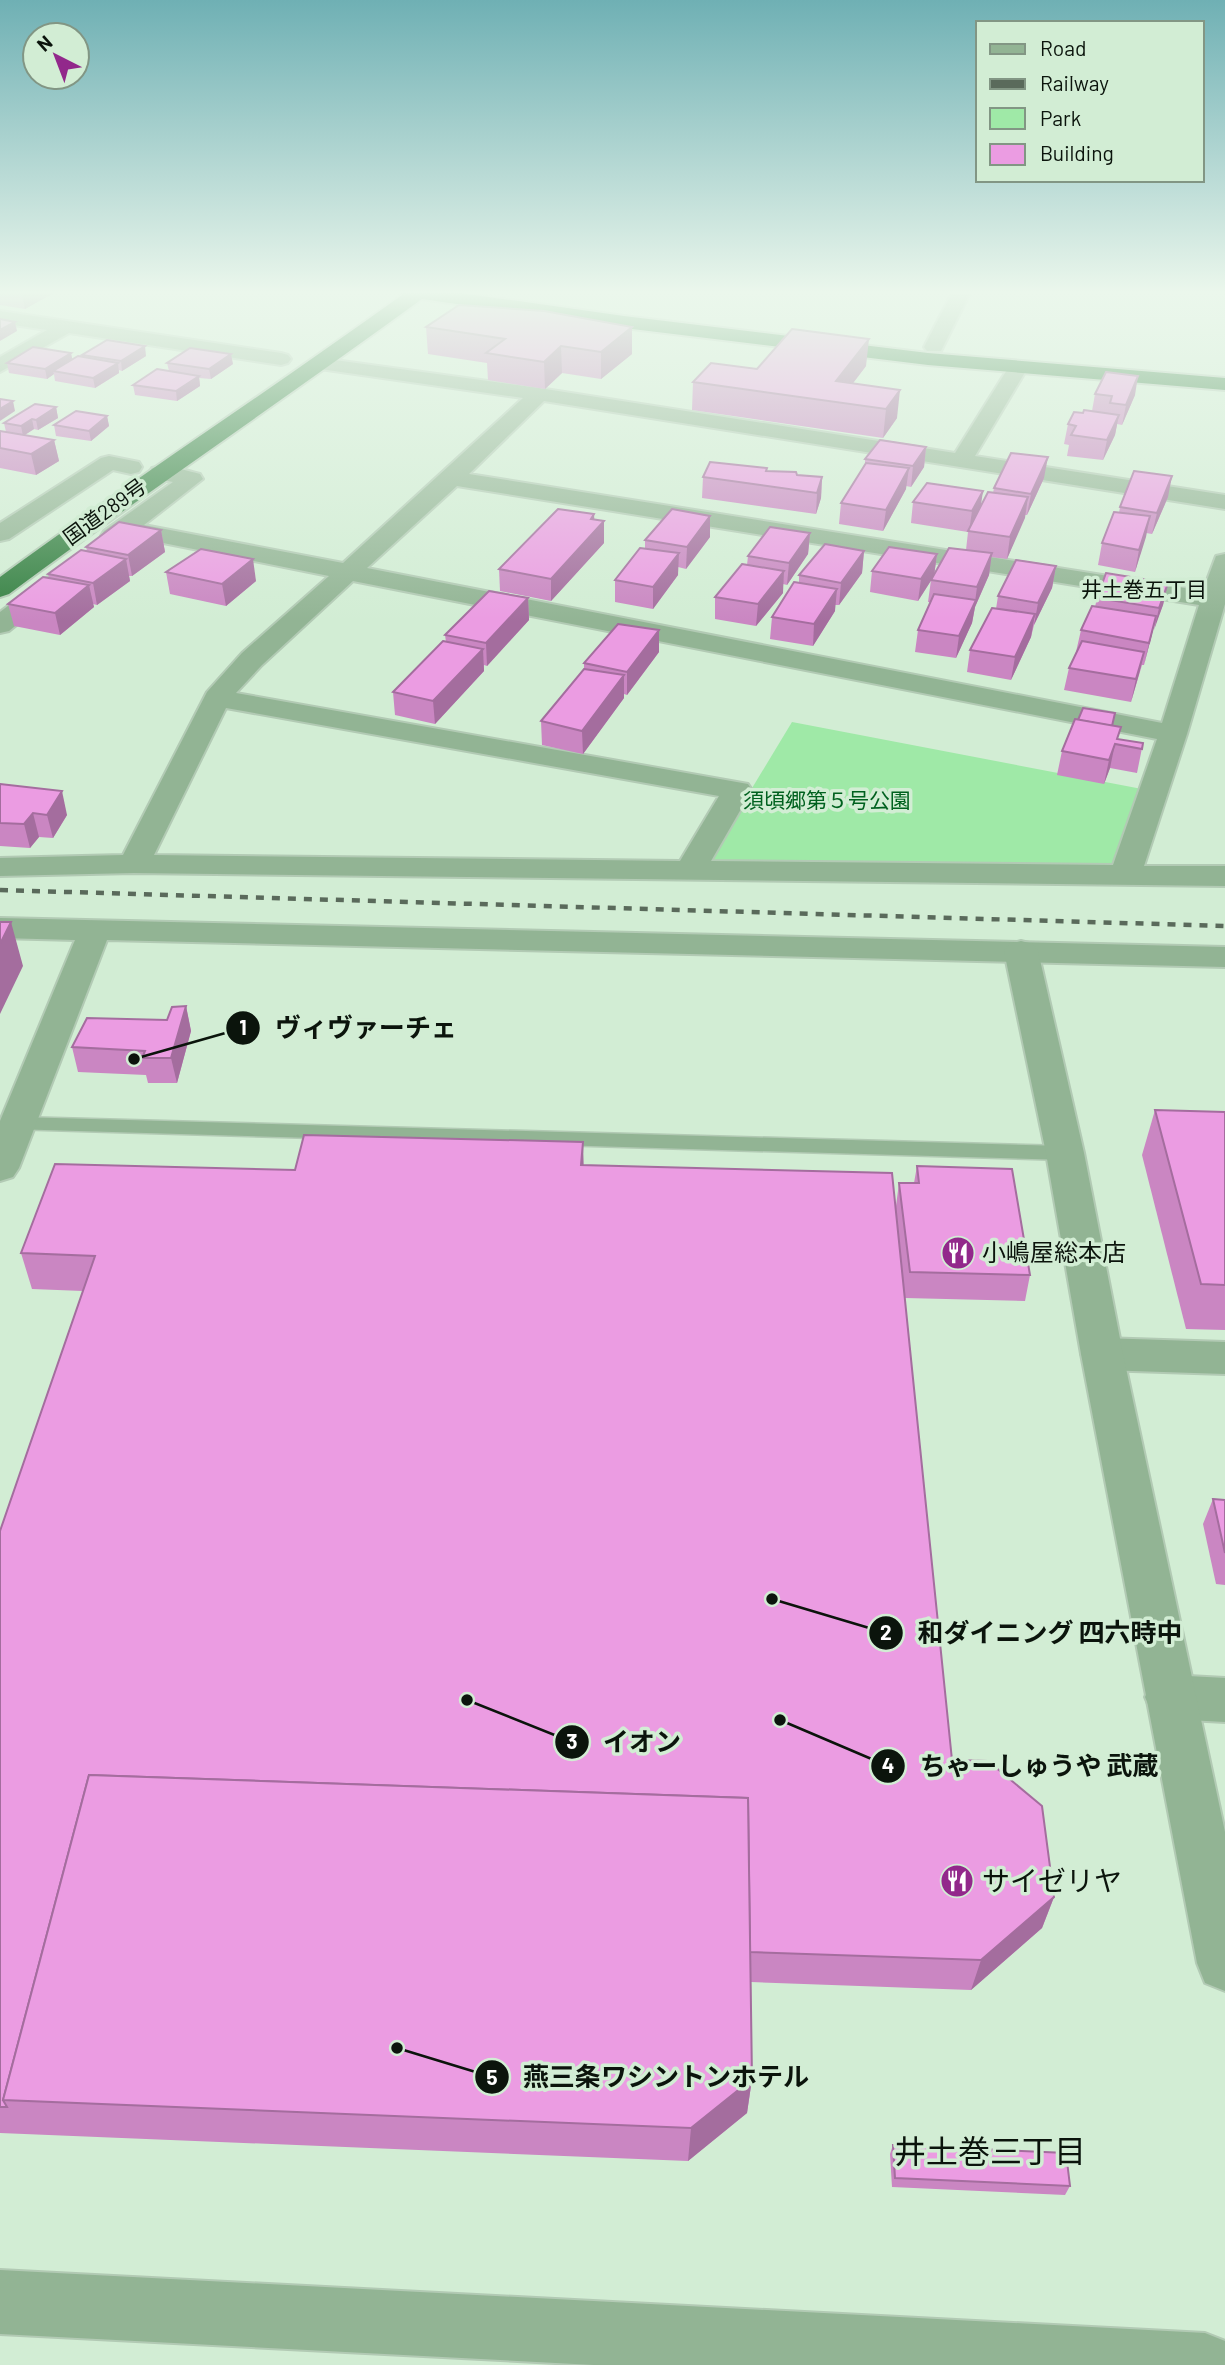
<svg xmlns="http://www.w3.org/2000/svg" width="1225" height="2365" viewBox="0 0 1225 2365" font-family="Barlow,'Noto Sans JP',sans-serif">
<rect width="100%" height="100%" fill="#d2edd4"/>
<!-- green -->
<path fill="#9fe9a7" d="M792,722L1142,789L1117,870L702,871Z"/>
<g fill="none" stroke-linecap="round" stroke-linejoin="round">
<defs>
<path id="service" d="M18,1117L1065,1146L1072,1148L1075,1153L1072,1158L1065,1160L11,1129L8,1124L11,1119Z"/>
<g id="minor">
<path d="M953,291H971L941,351H927L924,347Z"/>
<path d="M0,311L281,353L288,355L291,359L288,363L281,365L69,333L0,372V357L47,330L0,323Z"/>
<path d="M320,358L539,388L955,453L1010,365H1024L1027,369L975,456L1225,495V509L544,401L469,474L1203,591L1216,556L1225,554V604L1187,734L1144,866H1225V886L134,873L0,876V858L123,855L207,692L242,653L329,576L128,536L113,543L104,541L101,536L104,531L173,482L152,478L149,473L152,468C167,464 185,470 200,474L203,479L144,525L343,563L523,398L313,368L310,364L313,360ZM457,486L1199,605L1162,723L367,568ZM353,581L1157,739L1113,865L711,861L752,790L748,784L236,693L262,665ZM226,708L719,796L680,861L154,855Z"/>
<path d="M109,456L139,462L142,467L139,472L131,474L113,470L9,539L0,541V523L101,458Z"/>
<path d="M52,576L61,579L65,584L61,589L9,631L0,633V612L43,579Z"/>
<path d="M0,918L1225,947V967L107,940L19,1168L13,1177L0,1181V1121L75,940L0,938Z"/>
<path d="M1102,1338L1225,1342V1374L1102,1370L1087,1365L1081,1354L1087,1343Z"/>
<path d="M1170,1675L1225,1678V1722L1170,1719L1152,1713L1145,1697L1152,1681Z"/>
</g>
<g id="tertiary">
<path d="M1021,941L1033,944L1038,951L1084,1153L1123,1354L1225,1832V1991L1205,1983L1197,1963L1081,1354L1046,1153L1004,951L1009,944Z"/>
<path d="M0,2270L1205,2333L1225,2341V2365H594L0,2334Z"/>
</g>
<path id="trunk" d="M399,291H447L624,316L928,353L1225,378V390L928,365L624,328L422,299C285,399 145,493 9,594L0,597V577C132,480 269,391 402,295Z"/>
</defs>
<!-- service casing -->
<use href="#service" stroke="#b2cab4" stroke-width="3"/>
<!-- minor casing -->
<use href="#minor" stroke="#b2cab4" stroke-width="4"/>
<!-- tertiary casing -->
<use href="#tertiary" stroke="#b2cab4" stroke-width="4"/>
<!-- trunk casing -->
<use href="#trunk" stroke="#b2cab4" stroke-width="4"/>
<!-- service -->
<use href="#service" fill="#92b494" fill-rule="evenodd"/>
<!-- minor -->
<use href="#minor" fill="#92b494" fill-rule="evenodd"/>
<!-- tertiary -->
<use href="#tertiary" fill="#92b494" fill-rule="evenodd"/>
<!-- trunk -->
<use href="#trunk" fill="#368143" fill-rule="evenodd"/>
<!-- rail -->
<path stroke="#5a6a5b" stroke-width="4.5" stroke-dasharray="8 8" stroke-linecap="butt" d="M0,890L1225,926"/>
</g>
<!-- wall -->
<g fill="#ca86c2">
<path d="M0,291H57L25,309L0,305Z"/>
<path d="M426,327L632,354L601,379L562,373L545,389L488,380L487,363L428,354Z"/>
<path d="M71,353L72,360L83,357L82,355L146,356L122,371L119,370V373L95,388L55,381L54,374L47,379L9,373L7,363Z"/>
<path d="M167,363L233,364L211,379L199,378L200,386L177,401L135,395L133,385L169,371Z"/>
<path d="M866,366L853,383L897,418L883,438L692,410L693,382L757,369Z"/>
<path d="M1095,394L1135,395L1122,425L1117,424L1115,435L1103,460L1067,456L1069,445L1064,444L1068,424L1083,413L1092,411Z"/>
<path d="M56,407L58,418L38,430L34,429L25,435L54,440L59,461L36,475L0,468V431L6,432L4,423Z"/>
<path d="M107,416L109,426L91,441L56,436L54,425Z"/>
<path d="M926,447L924,467L911,487L906,486V489L883,531L839,524L841,503L865,465V459Z"/>
<path d="M766,471L797,475L822,477L821,498L816,514L702,498L703,477Z"/>
<path d="M1044,478L1027,515H1025L1007,559L991,557L989,575L975,607L972,623L956,658L915,652L918,630L931,602H928L931,580L933,577L918,601L870,592L872,571L937,554L934,576L966,550L968,532L911,523L913,502L981,508L993,493L994,488Z"/>
<path d="M1168,497L1152,534L1146,533L1135,572L1098,565L1102,543L1119,513L1120,507Z"/>
<path d="M595,520L604,521V543L551,601L500,591L499,569Z"/>
<path d="M161,530L165,552L132,576H129L130,581L97,605L93,604L94,607L60,635L14,626L8,604L49,578L48,574L87,551L86,547Z"/>
<path d="M810,533L808,554L787,585L783,584V593L756,626L715,619V597L747,565L748,556Z"/>
<path d="M710,537L686,569L678,567V575L653,609L615,602V580L645,548V540Z"/>
<path d="M864,551L862,573L839,605H835V611L813,646L770,639L772,617L799,583V575Z"/>
<path d="M1056,566L1052,588L1034,625L1031,637L1011,680L967,672L970,650L996,609L998,596Z"/>
<path d="M166,572L256,581L226,606L170,594Z"/>
<path d="M1168,583L1163,605L1153,630L1144,665H1142L1131,702L1064,690L1069,668L1076,652L1081,630L1095,607L1097,598Z"/>
<path d="M528,598L529,620L487,666L484,665V671L435,724L395,715L393,692L446,642L445,635Z"/>
<path d="M659,630V652L627,695L624,694V698L583,754L542,745L541,721L584,669V663Z"/>
<path d="M1112,726L1118,739L1143,743L1137,773L1110,768L1104,784L1057,775L1062,751Z"/>
<path d="M0,784L67,815L53,838L39,837L30,848L0,846Z"/>
<path d="M186,1006L191,1031L177,1083H148L146,1075L78,1072L72,1047L167,1020Z"/>
<path d="M1155,1110L1225,1112V1330L1186,1329L1142,1155Z"/>
<path d="M583,1142V1165L896,1206L899,1183H914L917,1166L1030,1275L1025,1301L905,1298L952,1760L1054,1897L1042,1928L971,1990L751,1982L752,2079L747,2113L688,2161L0,2133V1531L83,1291L32,1289L21,1253L295,1170Z"/>
<path d="M1213,1499L1225,1500V1585L1216,1584L1203,1524Z"/>
<path d="M893,2145L1070,2186L1065,2195L892,2187L890,2154Z"/>
</g>
<!-- shaded-wall -->
<g fill="#a46d9e">
<path d="M21,291H57L25,309Z"/>
<path d="M15,322L17,331L0,341V330Z"/>
<path d="M632,327V354L601,379V352Z"/>
<path d="M869,339L866,366L838,403L836,381Z"/>
<path d="M145,346L146,356L122,371L121,361Z"/>
<path d="M561,346L562,373L545,389L544,362Z"/>
<path d="M71,353L73,363L53,371L54,374L47,379L45,369Z"/>
<path d="M231,354L233,364L211,379L209,369Z"/>
<path d="M118,363L119,373L95,388L93,378Z"/>
<path d="M199,376L200,386L177,401L176,391Z"/>
<path d="M1138,376L1135,395L1122,425L1126,405Z"/>
<path d="M900,390L897,418L883,438L886,409Z"/>
<path d="M13,401L15,411L0,421V409Z"/>
<path d="M56,407L58,418L38,430L36,420Z"/>
<path d="M1119,415L1115,435L1103,460L1107,440Z"/>
<path d="M107,416L109,426L91,441L89,431Z"/>
<path d="M32,419L34,429L23,436L21,426Z"/>
<path d="M54,440L59,461L36,475L31,454Z"/>
<path d="M926,447L924,467L911,487L913,466Z"/>
<path d="M1048,457L1044,478L1027,515L1031,494Z"/>
<path d="M909,468L906,489L883,531L886,510Z"/>
<path d="M1172,476L1168,497L1152,534L1157,513Z"/>
<path d="M822,477L821,498L816,514L817,493Z"/>
<path d="M983,491L980,512L969,532L972,511Z"/>
<path d="M1028,497L1025,518L1007,559L1010,537Z"/>
<path d="M594,514L595,531L604,521V543L551,601V579Z"/>
<path d="M710,516V537L686,569L687,547Z"/>
<path d="M1150,516L1146,537L1135,572L1139,550Z"/>
<path d="M161,530L165,552L132,576L128,555Z"/>
<path d="M810,533L808,554L787,585L789,563Z"/>
<path d="M864,551L862,573L839,605L841,583Z"/>
<path d="M679,553L678,575L653,609V587Z"/>
<path d="M992,553L989,575L975,607L972,623L956,658L959,636L975,602L977,587Z"/>
<path d="M937,554L934,576L918,601L921,579Z"/>
<path d="M126,559L130,581L97,605L93,583Z"/>
<path d="M253,559L256,581L226,606L222,584Z"/>
<path d="M1056,566L1052,588L1034,625L1038,603Z"/>
<path d="M784,571L783,593L756,626L758,604Z"/>
<path d="M1168,583L1163,605L1154,630L1159,608Z"/>
<path d="M89,585L94,607L60,635L55,613Z"/>
<path d="M837,589L835,611L813,646L814,624Z"/>
<path d="M528,598L529,620L487,666L486,643Z"/>
<path d="M1035,614L1031,637L1011,680L1015,657Z"/>
<path d="M1156,616L1151,638L1144,665L1149,643Z"/>
<path d="M659,630V652L627,695V672Z"/>
<path d="M483,649L484,671L435,724L433,701Z"/>
<path d="M1144,652L1139,674L1131,702L1136,679Z"/>
<path d="M624,675V698L583,754L582,731Z"/>
<path d="M1115,744L1110,768L1104,784L1109,760Z"/>
<path d="M62,791L67,815L53,838L47,815Z"/>
<path d="M33,813L39,837L30,848L24,824Z"/>
<path d="M11,922L23,966L0,1014V944Z"/>
<path d="M186,1006L191,1031L177,1083L171,1058Z"/>
<path d="M583,1142L584,1177L581,1165Z"/>
<path d="M1054,1897L1042,1928L971,1990L981,1960Z"/>
<path d="M752,2079L747,2113L688,2161L691,2128Z"/>
</g>
<!-- building -->
<g fill="#eb9ce2" stroke="#a46d9e" stroke-width="2">
<path d="M459,305L544,311L632,327L601,352L561,346L544,362L486,353L505,339L426,327Z"/>
<path d="M0,319L15,322L0,330Z"/>
<path d="M792,329L869,339L836,381L900,390L886,409L693,382L711,363L757,369Z"/>
<path d="M107,340L145,346L121,361L82,355Z"/>
<path d="M33,347L71,353L45,369L7,363Z"/>
<path d="M190,348L231,354L209,369L167,363Z"/>
<path d="M78,356L118,363L93,378L53,371Z"/>
<path d="M157,369L199,376L176,391L133,385Z"/>
<path d="M1106,372L1138,376L1126,405L1110,403L1112,396L1095,394Z"/>
<path d="M0,399L13,401L0,409Z"/>
<path d="M35,404L56,407L36,420L32,419L21,426L4,423Z"/>
<path d="M1084,410L1119,415L1107,440L1071,435L1076,426L1068,424L1074,412L1083,413Z"/>
<path d="M76,411L107,416L89,431L54,425Z"/>
<path d="M0,431L54,440L31,454L0,448Z"/>
<path d="M880,440L926,447L913,466L865,459Z"/>
<path d="M1011,453L1048,457L1031,494L994,488Z"/>
<path d="M710,462L767,468L766,471L796,472L797,475L822,477L817,493L703,477Z"/>
<path d="M866,463L909,468L886,510L841,503Z"/>
<path d="M1134,471L1172,476L1157,513L1120,507Z"/>
<path d="M927,483L983,491L972,511L913,502Z"/>
<path d="M988,492L1028,497L1010,537L968,531Z"/>
<path d="M558,509L594,514L591,519L604,521L551,579L499,569Z"/>
<path d="M672,509L710,516L687,547L645,540Z"/>
<path d="M1114,512L1150,516L1139,550L1102,543Z"/>
<path d="M119,522L161,530L128,555L86,547Z"/>
<path d="M770,527L810,533L789,563L748,556Z"/>
<path d="M825,544L864,551L841,583L799,575Z"/>
<path d="M889,547L937,554L921,579L872,571Z"/>
<path d="M640,548L679,553L653,587L615,580Z"/>
<path d="M949,548L992,553L977,587L931,580Z"/>
<path d="M201,549L253,559L222,584L166,572Z"/>
<path d="M81,550L126,559L93,583L48,574Z"/>
<path d="M1016,560L1056,566L1038,603L998,596Z"/>
<path d="M742,564L784,571L758,604L715,597Z"/>
<path d="M1106,573L1168,583L1159,608L1097,598Z"/>
<path d="M43,577L89,585L55,613L8,604Z"/>
<path d="M794,582L837,589L814,624L772,617Z"/>
<path d="M489,591L528,598L486,643L445,635Z"/>
<path d="M934,594L976,600L959,636L918,630Z"/>
<path d="M1092,606L1156,616L1149,643L1081,630Z"/>
<path d="M992,608L1035,614L1015,657L970,650Z"/>
<path d="M618,624L659,630L627,672L584,663Z"/>
<path d="M443,641L483,649L433,701L393,692Z"/>
<path d="M1082,641L1144,652L1136,679L1069,668Z"/>
<path d="M584,669L624,675L582,731L541,721Z"/>
<path d="M1083,708L1115,713L1112,726L1078,720Z"/>
<path d="M1075,719L1121,727L1117,739L1143,743L1142,749L1115,744L1109,760L1062,751Z"/>
<path d="M0,784L62,791L47,815L33,813L24,824L0,823Z"/>
<path d="M0,922H11L0,944Z"/>
<path d="M186,1006L171,1058H142L145,1051L72,1047L87,1018L167,1020L172,1007Z"/>
<path d="M1155,1110L1225,1112V1285L1201,1284Z"/>
<path d="M304,1135L583,1142L581,1165L892,1173L952,1760L988,1761L1042,1806L1054,1897L981,1960L750,1952L748,1798L89,1775L3,2100L7,2107H0V1531L95,1256L21,1253L55,1164L295,1170Z"/>
<path d="M917,1166L1012,1169L1030,1275L910,1272L899,1183H919Z"/>
<path d="M1213,1499L1225,1500V1553Z"/>
<path d="M89,1775L748,1798L752,2079L691,2128L3,2100Z"/>
<path d="M893,2145L1066,2153L1070,2186L895,2178Z"/>
</g>
<!-- sky -->
<linearGradient id="sky" x2="0" y2="1"><stop stop-color="#6fb0b4"/><stop offset="0.47" stop-color="#ebf7ec"/><stop offset="1" stop-color="#ebf7ec" stop-opacity="0"/></linearGradient>
<rect width="1225" height="622" fill="url(#sky)"/>
<!-- icons -->
<defs>
<symbol id="restaurant-disc" viewBox="-11 -11 22 22"><circle r="9.5" fill="#92288b" stroke="#d2edd4"/><path d="M-5-6h1v4h1v-4h1v4h1v-4h1v5L-1.5 .5V6h-2V.5L-5-1ZM5-6V6H3V1.5H1.5Q1.5-4 5-6Z" fill="#fff"/></symbol>
</defs>
<g fill-rule="evenodd">
<use href="#restaurant-disc" x="939" y="1234" width="38" height="38"/>
<use href="#restaurant-disc" x="938" y="1862" width="38" height="38"/>
</g>
<g text-anchor="middle" stroke-width="7" stroke-linejoin="round" paint-order="stroke">
<!-- far-street labels -->
<g font-size="21" fill="#0b140c" stroke="#d2edd4">
<text transform="translate(105 512) rotate(-36)" y="7">国道289号</text>
</g>
<!-- far-neighbourhood labels -->
<g font-size="21" fill="#0b140c" stroke="#d2edd4">
<text x="1144" y="597">井土巻五丁目</text>
</g>
<!-- far-park labels -->
<g font-size="21" fill="#00611f" stroke="#d2edd4">
<text x="827" y="808">須頃郷第５号公園</text>
</g>
<!-- poi labels -->
<g font-size="24" fill="#0b140c" stroke="#d2edd4" text-anchor="start">
<text x="982" y="1261">小嶋屋総本店</text>
</g>
<!-- near-poi labels -->
<g font-size="28" fill="#0b140c" stroke="#d2edd4" text-anchor="start">
<text x="982" y="1891">サイゼリヤ</text>
</g>
<!-- near-neighbourhood labels -->
<g font-size="32" fill="#0b140c" stroke="#d2edd4">
<text x="990" y="2163">井土巻三丁目</text>
</g>
</g>
<!-- callouts -->
<path fill="none" stroke="#0b140c" stroke-width="2.5" d="M134 1059L243 1028M772 1599L886 1633M467 1700L572 1742M780 1720L888 1766M397 2048L492 2077"/>
<g fill="#0b140c" stroke="#d2edd4" stroke-width="2.5">
<circle cx="134" cy="1059" r="7"/>
<circle cx="772" cy="1599" r="7"/>
<circle cx="467" cy="1700" r="7"/>
<circle cx="780" cy="1720" r="7"/>
<circle cx="397" cy="2048" r="7"/>
<circle cx="243" cy="1028" r="18"/>
<circle cx="886" cy="1633" r="18"/>
<circle cx="572" cy="1742" r="18"/>
<circle cx="888" cy="1766" r="18"/>
<circle cx="492" cy="2077" r="18"/>
</g>
<g font-size="21" text-anchor="middle" font-weight="bold" fill="#fff">
<text x="243" y="1035">1</text>
<text x="886" y="1640">2</text>
<text x="572" y="1749">3</text>
<text x="888" y="1773">4</text>
<text x="492" y="2085">5</text>
</g>
<g font-size="26" text-anchor="middle" font-weight="bold" fill="#0b140c" stroke="#d2edd4" stroke-width="7" stroke-linejoin="round" paint-order="stroke">
<text x="366" y="1037">ヴィヴァーチェ</text>
<text x="1050" y="1642">和ダイニング 四六時中</text>
<text x="642" y="1751">イオン</text>
<text x="1039" y="1775">ちゃーしゅうや 武蔵</text>
<text x="666" y="2086">燕三条ワシントンホテル</text>
</g>
<!-- legend -->
<rect x="976" y="21" width="228" height="161" fill="#d2edd4" stroke="#829684" stroke-width="2"/>
<rect x="990" y="44" width="35" height="10" fill="#92b494" stroke="#829684" stroke-width="2"/>
<text x="1040" y="56" font-size="21" fill="#0b140c">Road</text>
<rect x="990" y="79" width="35" height="10" fill="#5a6a5b" stroke="#829684" stroke-width="2"/>
<text x="1040" y="91" font-size="21" fill="#0b140c">Railway</text>
<rect x="990" y="108" width="35" height="21" fill="#9fe9a7" stroke="#829684" stroke-width="2"/>
<text x="1040" y="126" font-size="21" fill="#0b140c">Park</text>
<rect x="990" y="144" width="35" height="21" fill="#eb9ce2" stroke="#829684" stroke-width="2"/>
<text x="1040" y="161" font-size="21" fill="#0b140c">Building</text>
<!-- north arrow -->
<g transform="translate(56 56) rotate(318)"><circle r="33" fill="#d2edd4" stroke="#829684" stroke-width="2"/>
<path d="M0-5L12 26L0 18L-12 26Z" fill="#92288b"/>
<text y="-10" font-size="19" font-weight="bold" text-anchor="middle" fill="#0b140c">N</text>
</g>
</svg>
